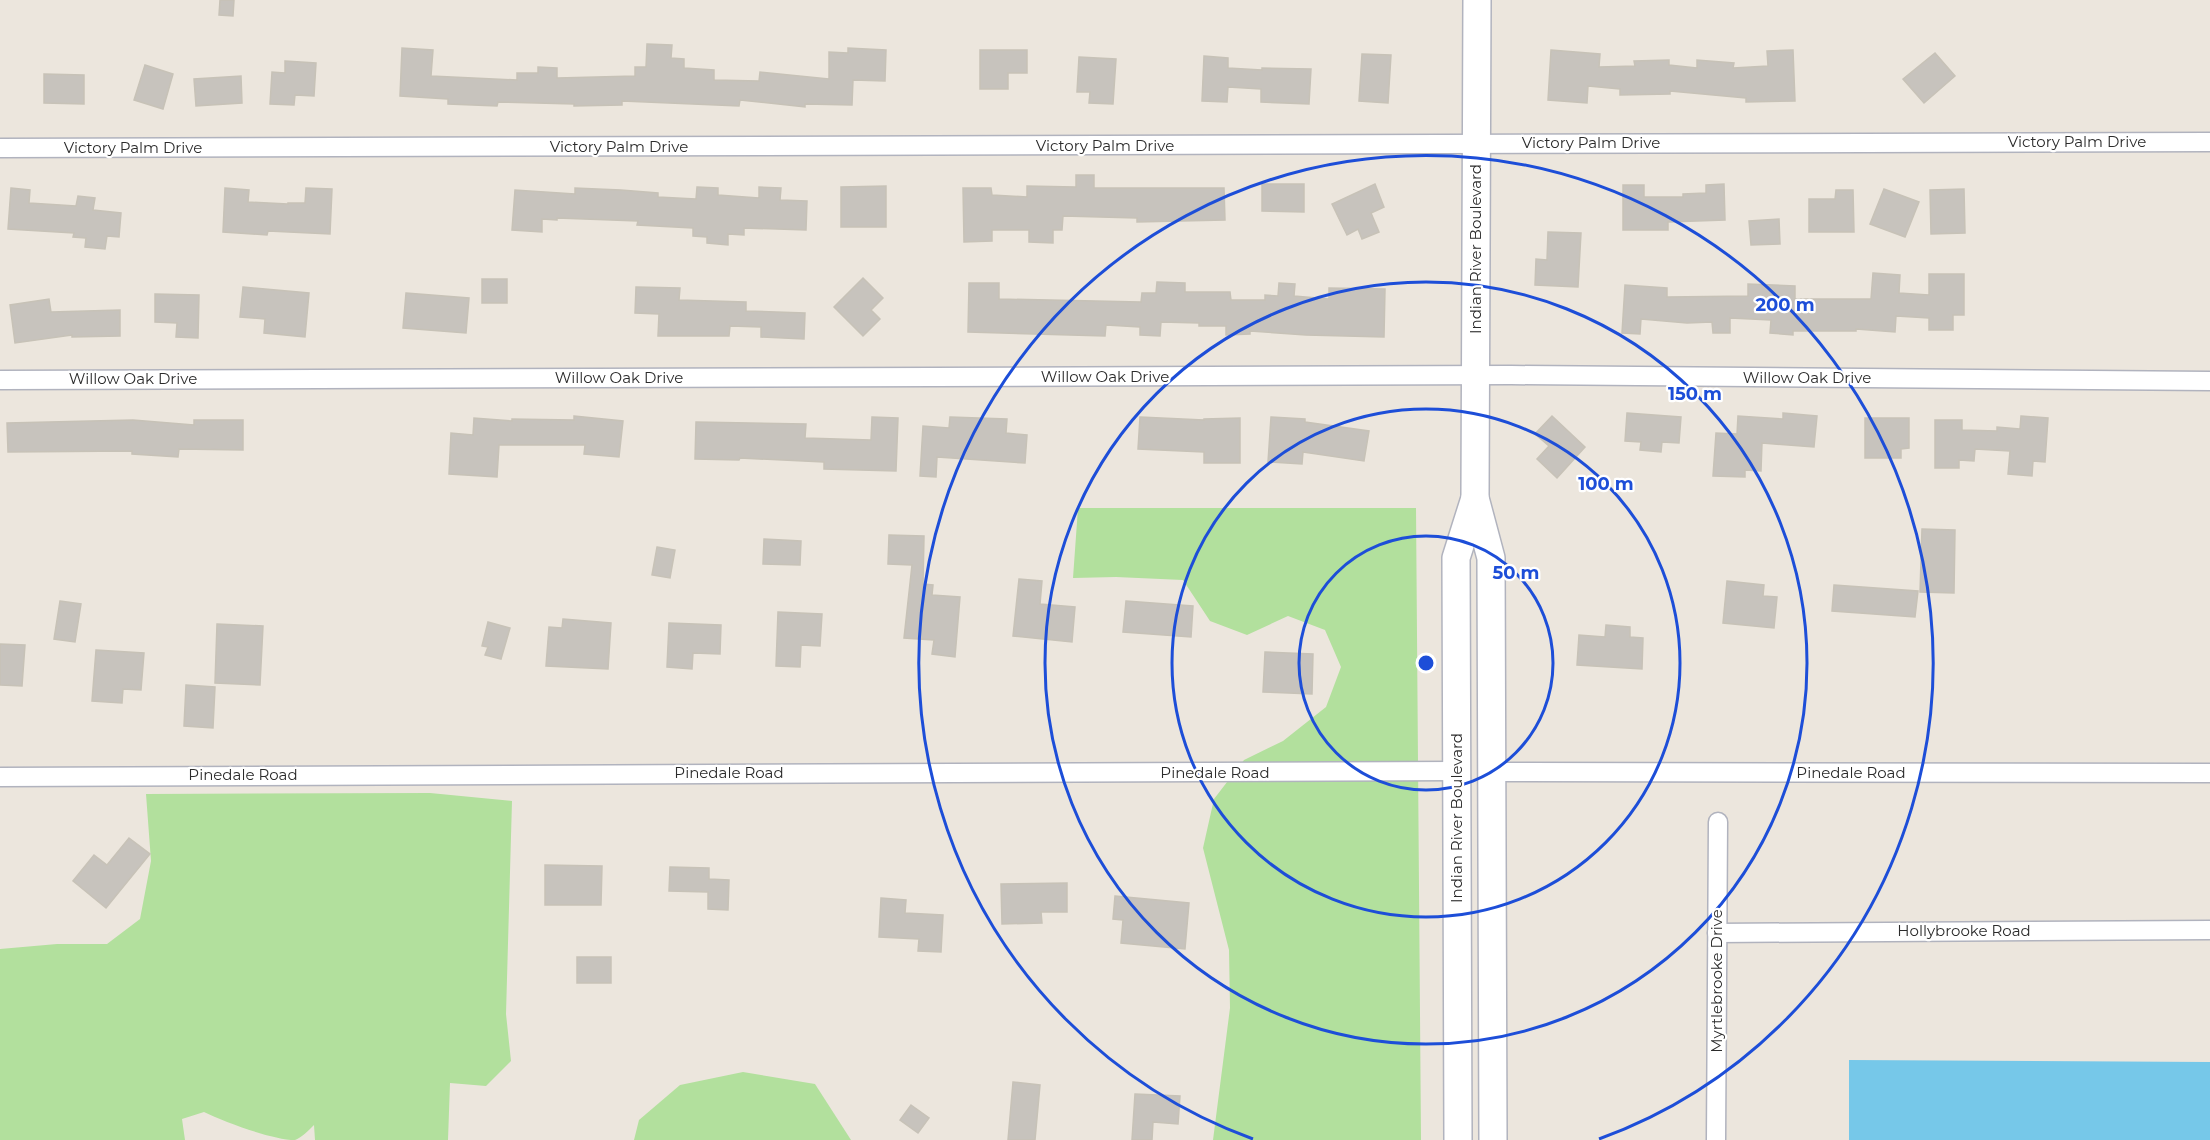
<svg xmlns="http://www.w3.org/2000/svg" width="2210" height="1140" viewBox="0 0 2210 1140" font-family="Montserrat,sans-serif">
<rect width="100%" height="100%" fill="#ece6dd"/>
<!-- green -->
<g fill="#b2e09d">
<path d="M1078,508H1416L1421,1140H1213L1230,1008L1229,950L1203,848L1214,799L1244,760L1283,741L1326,707L1341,667L1325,630L1288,616L1247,635L1210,621L1183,580L1116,577L1073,578Z"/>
<path d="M430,793L512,801L506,1014L511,1061L486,1086L450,1083L448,1140H315L314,1125C309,1130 301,1138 295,1140C272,1140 225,1122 204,1112L182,1119L185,1140H0V949L57,944H107L140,919L151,861L146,794Z"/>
<path d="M743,1072L815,1084L851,1140H634L639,1120L680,1085Z"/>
</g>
<!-- water -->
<path fill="#76c8e9" d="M1849,1060L2210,1062V1140H1849Z"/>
<!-- building -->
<g fill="#c7c3bd" stroke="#c7c2b7" stroke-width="1.5">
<path d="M220,0H234L233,16L219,15Z"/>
<path d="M647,44L672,45L671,58L684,59V68L714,70V80L759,81L760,72L829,79V52L848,53V48L886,50L885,81L853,80L852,105L805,104V107L740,100L739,106L622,101V105L574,106V104L498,102L497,106L448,104V99L400,96L402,48L433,50L431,76L517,80V73H538V67L557,68V78L635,76V67H646Z"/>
<path d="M980,50H1027V73H1008V89H980Z"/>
<path d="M1551,50L1600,54L1599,67L1635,66L1634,61L1669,60V65L1697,68V60L1734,63L1733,68L1768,66L1767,51L1793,50L1795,101L1746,102V98L1670,91V94L1620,95V89L1588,86L1587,103L1548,100Z"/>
<path d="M1935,53L1955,76L1924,103L1903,79Z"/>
<path d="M1362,54L1391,55L1388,103L1359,101Z"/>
<path d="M1204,56L1228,58V68L1262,70V68L1311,69L1309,104L1261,102V89L1228,87L1227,102L1202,101Z"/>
<path d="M1079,57L1116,59L1113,104L1089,103L1090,92H1077Z"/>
<path d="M285,61L316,63L314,96L295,95L294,105L270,104L272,72L285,73Z"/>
<path d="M145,65L173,74L163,109L134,100Z"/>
<path d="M44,74L84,75V104L44,103Z"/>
<path d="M241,76L242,103L196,106L194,79Z"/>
<path d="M1076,175H1094V188H1224L1225,220L1137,222V218L1063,216L1062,230H1053V243L1029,242V230H992V241L964,242L963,188H991L992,195L1027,197V186L1076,187Z"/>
<path d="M1262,184H1304V212L1262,211Z"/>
<path d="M1375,184L1384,207L1371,213L1379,232L1362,239L1358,229L1347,235L1332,204Z"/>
<path d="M1724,184L1725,220L1668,222V230H1623V185H1644V197H1683V194L1706,193V185Z"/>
<path d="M886,186V227H841V187Z"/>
<path d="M697,187L718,188V195L759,198V187L781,188L780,200L807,201L806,230L744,228V235L728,234V245L707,243V237L693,236V228L637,225L638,221L557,218V220L542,219V232L512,230L515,190L575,194V188L621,190L658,193V197L696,199Z"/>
<path d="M11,188L30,190L29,203L76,206L78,196L95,198L93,210L121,213L119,237L107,236L105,249L85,247L86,238L73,237L74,233L8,229Z"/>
<path d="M225,188L249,190L248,202L288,204V203H305L306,188L332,189L330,234L268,231L267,235L223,232Z"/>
<path d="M1884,189L1919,202L1905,237L1870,224Z"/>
<path d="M1964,189L1965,233L1931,234L1930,190Z"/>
<path d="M1836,190H1853L1854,232H1809V199H1835Z"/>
<path d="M1779,219L1780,244L1751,245L1749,221Z"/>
<path d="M1548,232L1581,233L1578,287L1535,285L1536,259L1547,260Z"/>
<path d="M1873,273L1900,275L1899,293L1929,295V274H1964V315H1953V330H1929V318L1896,316L1895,332L1856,329V331H1793V335L1770,333L1771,320L1730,318V333H1713L1712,322L1687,323L1641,319L1640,334L1622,333L1625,285L1667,288V297L1748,296V284L1795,286V299H1871Z"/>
<path d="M863,278L883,298L871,310L880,319L863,336L834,307Z"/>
<rect x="482" y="279" width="25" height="24"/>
<path d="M1157,282L1185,283V292H1230L1231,300H1265V295L1278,296L1279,283L1295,284L1294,296L1329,299V288L1385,289L1384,337L1306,335L1250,331V334L1226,335V326H1199V323L1161,322L1160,336L1140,335V327L1106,325L1105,336L968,332L969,283H999V299L1141,302L1142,293H1156Z"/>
<path d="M243,287L309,293L305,337L264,333L265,319L240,317Z"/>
<path d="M636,287L680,288L679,300L746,302V311L805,313L804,339L761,337V327L730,326L729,336H658L659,314L635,313Z"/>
<path d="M406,293L469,298L466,333L403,328Z"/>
<path d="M155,294L199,295L198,338L176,337L177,323L155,322Z"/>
<path d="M49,299L51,312L120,310V336L72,337V335L15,343L10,305Z"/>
<path d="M1627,413L1681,417L1679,443L1662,442L1661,452L1640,450L1641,442L1625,441Z"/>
<path d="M1783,413L1817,416L1814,447L1762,443L1761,471L1745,470V477L1713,476L1716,433L1737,434L1738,416L1783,419Z"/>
<path d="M574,416L623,421L619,457L584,454L585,445H499L497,477L449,474L451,433L473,435L474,418L512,421V419L574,420Z"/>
<path d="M1552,416L1585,447L1557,478L1537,459L1549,446L1535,434Z"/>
<path d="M2021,416L2048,418L2045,462L2033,461L2032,476L2008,474L2010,451L1975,449L1974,461L1959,460V468H1935V420H1962V430L1997,431V427L2020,429Z"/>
<path d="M872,417L898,418L896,471L824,469V462L740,458L739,460L695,459L696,422L806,424L805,438L871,440Z"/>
<path d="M950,417L1007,419L1006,433L1027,435L1025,463L937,457L936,477L920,476L923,426L949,428Z"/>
<path d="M1140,417L1204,420V419L1240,418V463H1204V452L1138,449Z"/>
<path d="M1271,417L1305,419V422L1369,431L1364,461L1303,452L1302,464L1268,462Z"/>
<path d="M1865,418H1909V448L1901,449V458H1865Z"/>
<path d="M133,420L194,425V420H243V450L179,449L178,457L132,454V451L8,452L7,423Z"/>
<path d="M1922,529L1955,530L1954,593L1920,592Z"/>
<path d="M889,535L924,536L923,584L933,585L932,595L960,597L955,657L932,654L934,640L904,638L912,565L888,564Z"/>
<path d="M764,539L801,541L800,565L763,564Z"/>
<path d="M657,547L675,550L670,578L652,575Z"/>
<path d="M1019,579L1042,581L1040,604L1075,607L1072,642L1013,636Z"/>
<path d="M1727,581L1764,585L1763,596L1777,597L1774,628L1723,623Z"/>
<path d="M1834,585L1918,591L1915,617L1832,611Z"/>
<path d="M60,601L81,604L75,642L54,639Z"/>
<path d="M1126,601L1193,606L1191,637L1123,632Z"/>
<path d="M778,612L822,614L820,646L801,645L800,667L776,666Z"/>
<path d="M563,619L611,623L608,669L546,666L549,627L562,628Z"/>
<path d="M488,622L510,628L501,659L485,655L488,647L482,646Z"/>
<path d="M669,623L721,625L720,654L693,653L692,669L667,667Z"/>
<path d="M217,624L263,626L260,685L215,683Z"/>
<path d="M1606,625L1630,627V637L1643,638L1642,669L1577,665L1579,635L1605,637Z"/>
<path d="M0,644L25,645L22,686L0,685Z"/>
<path d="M96,650L144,653L141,690L123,689L122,703L92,701Z"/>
<path d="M1265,652L1313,654L1312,694L1263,692Z"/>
<path d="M186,685L215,687L213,728L184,726Z"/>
<path d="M129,838L150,854L106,908L73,881L94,855L107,865Z"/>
<path d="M545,865L602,866L601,905H545Z"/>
<path d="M670,867L709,868V879L729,880L728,910L708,909V892L669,891Z"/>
<path d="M1067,883V912H1041L1042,923L1002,924L1001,884Z"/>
<path d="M1115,896L1189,903L1185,949L1121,943L1123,920L1113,919Z"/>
<path d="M881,898L906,900L905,913L943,915L941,952L918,951L919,939L879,937Z"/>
<rect x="577" y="957" width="34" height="26"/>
<path d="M1013,1082L1040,1085L1035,1140H1008Z"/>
<path d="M1135,1094L1180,1096L1178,1124L1153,1122L1152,1140H1132Z"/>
<path d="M911,1105L929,1118L918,1133L900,1120Z"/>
</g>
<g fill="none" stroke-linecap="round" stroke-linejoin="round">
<defs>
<g id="minor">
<path d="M0,148L2210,142"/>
<path d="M0,380L1511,375L2210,381"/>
<path d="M1492,772L2210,773"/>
<path d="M0,777L1457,771"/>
<path d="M1717,933L2210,930"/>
<path d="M1716,1140L1718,822"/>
</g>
<g id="secondary">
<path d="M1477,0L1475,498L1491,558L1493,1140"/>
<path d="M1458,1140L1456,558L1475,498"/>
</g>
</defs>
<!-- minor casing -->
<use href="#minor" stroke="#b1b3be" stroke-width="21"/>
<!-- secondary casing -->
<use href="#secondary" stroke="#b1b3be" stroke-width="30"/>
<!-- minor -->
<use href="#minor" stroke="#fff" stroke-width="18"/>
<!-- secondary -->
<use href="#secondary" stroke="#fff" stroke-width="27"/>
</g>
<!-- distance rings -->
<g fill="none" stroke="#1d4ed8" stroke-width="3">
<circle cx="1426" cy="663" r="127"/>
<circle cx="1426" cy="663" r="254"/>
<circle cx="1426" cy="663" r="381"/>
<path d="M1253 1139A507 507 0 1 1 1599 1139"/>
</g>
<g text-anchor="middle" stroke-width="4.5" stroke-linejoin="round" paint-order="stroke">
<!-- street labels -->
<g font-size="15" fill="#2b2b2b" stroke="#fff">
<text x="2077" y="147">Victory Palm Drive</text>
<text x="1591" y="148">Victory Palm Drive</text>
<text x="1105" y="151">Victory Palm Drive</text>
<text x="619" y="152">Victory Palm Drive</text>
<text x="133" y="153">Victory Palm Drive</text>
<text transform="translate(1476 249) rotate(-90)" y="5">Indian River Boulevard</text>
<text x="1105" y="382">Willow Oak Drive</text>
<text x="619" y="383">Willow Oak Drive</text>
<text x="1807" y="383">Willow Oak Drive</text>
<text x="133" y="384">Willow Oak Drive</text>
<text x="729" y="778">Pinedale Road</text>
<text x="1215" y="778">Pinedale Road</text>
<text x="1851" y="778">Pinedale Road</text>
<text x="243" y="780">Pinedale Road</text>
<text transform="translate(1457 818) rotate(-90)" y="5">Indian River Boulevard</text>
<text x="1964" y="936">Hollybrooke Road</text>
<text transform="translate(1717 981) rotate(-90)" y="5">Myrtlebrooke Drive</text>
</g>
</g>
<circle cx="1426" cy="663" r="9" fill="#1d4ed8" stroke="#fff" stroke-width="3"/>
<g font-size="18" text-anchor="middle" font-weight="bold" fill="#1d4ed8" stroke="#fff" stroke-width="4.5" stroke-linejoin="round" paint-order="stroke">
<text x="1785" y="311">200 m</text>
<text x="1695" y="400">150 m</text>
<text x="1606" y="490">100 m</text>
<text x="1516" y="579">50 m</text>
</g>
</svg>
